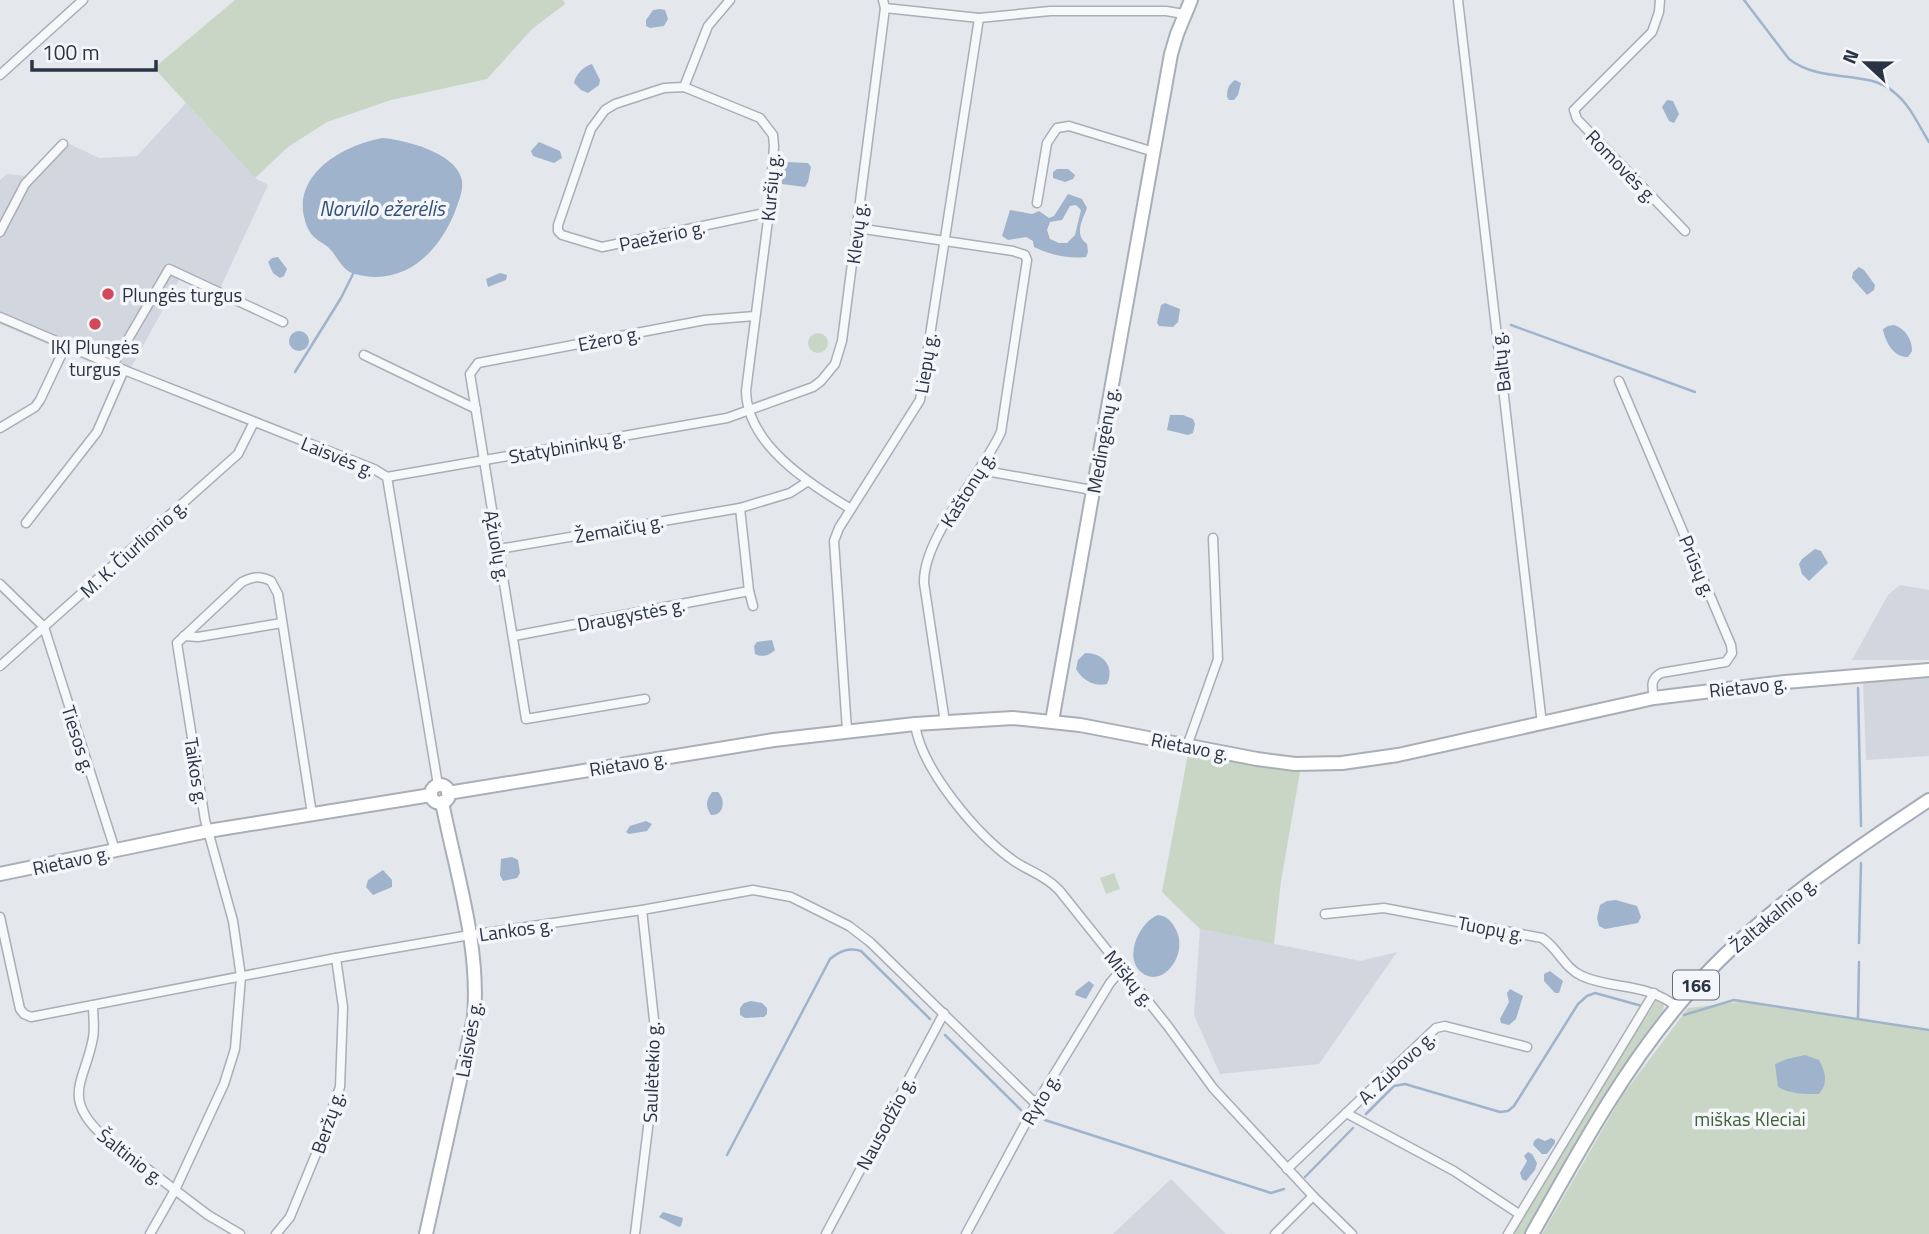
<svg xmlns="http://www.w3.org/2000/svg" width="1929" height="1234" font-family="'Titillium Web',sans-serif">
  <rect width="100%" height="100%" fill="#e4e7ec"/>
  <!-- built -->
  <g fill="#d2d6de">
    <polygon points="186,103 255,178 268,185 217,295 180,278 126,377 0,324 0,180 7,174 25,176 63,141 99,158 137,156"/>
    <polygon points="1900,585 1929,590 1929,660 1852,660 1888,595"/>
    <polygon points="1929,676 1929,756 1866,760 1863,680"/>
    <polygon points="1200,929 1361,961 1397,952 1319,1064 1220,1074 1194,1015"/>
    <polygon points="1171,1179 1226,1234 1113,1234"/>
  </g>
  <!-- green -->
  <g fill="#c9d6c5">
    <polygon points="235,0 563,0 565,4 532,29 487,79 391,100 327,122 288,147 255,178 154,68"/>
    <circle cx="818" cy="343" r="10"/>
    <polygon points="1188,754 1300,772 1281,881 1274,944 1200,929 1162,892"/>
    <polygon points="1114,873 1120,889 1106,894 1100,878"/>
    <polygon points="1656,1001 1664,1004 1663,1012 1612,1083 1525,1234 1513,1234 1612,1069"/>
    <polygon points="1748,1001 1929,1031 1929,1234 1542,1234 1622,1096 1688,1008"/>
  </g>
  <!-- water -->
  <g fill="#9fb4cc" fill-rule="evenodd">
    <polygon points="660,9 665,10 668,19 664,26 650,28 646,26 646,20 653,10"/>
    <path d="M 592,64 L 600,80 L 599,85 L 588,93 L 581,90 L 574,83 C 575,75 584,66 592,64 Z"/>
    <path d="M 1235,80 L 1241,83 L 1238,95 L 1234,100 L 1229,100 L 1227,97 C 1227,89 1228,85 1235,80 Z"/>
    <polygon points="1667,100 1673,101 1679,114 1674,123 1669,121 1662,107"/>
    <path d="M 383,138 C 405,140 453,152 461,177 C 465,189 458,203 454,214 C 437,255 402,287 355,274 C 342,271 338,257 329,248 C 324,243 317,241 312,235 C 307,229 304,219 303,211 C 299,169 348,144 383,138 Z"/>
    <polygon points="539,142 560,151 562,158 554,163 533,156 531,151"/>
    <polygon points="786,162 808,163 811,167 808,182 805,187 782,184 782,173 779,170 781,165"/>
    <polygon points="1057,169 1068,169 1075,175 1073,179 1065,182 1053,178 1053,172"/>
    <path d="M 1068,194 L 1082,199 L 1087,208 C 1082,221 1074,235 1087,244 L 1088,252 L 1086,257 C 1068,259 1051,255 1034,247 L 1033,241 L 1026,237 L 1008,240 L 1002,236 L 1010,210 L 1032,214 L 1039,211 L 1049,218 L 1054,216 ZM 1076,205 L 1081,210 L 1075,235 L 1067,243 L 1059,243 L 1050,239 L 1047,230 L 1050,222 L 1062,220 L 1070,206 Z"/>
    <polygon points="278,257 287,269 284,276 280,278 273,273 268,262 272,258"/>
    <polygon points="1859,267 1864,270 1875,285 1874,290 1867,295 1852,278 1853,272"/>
    <polygon points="500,273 507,275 506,280 488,287 486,279"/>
    <polygon points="1165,303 1180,309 1178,322 1173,327 1159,326 1157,323 1161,305"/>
    <path d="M 1894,325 C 1906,329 1912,340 1912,351 L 1908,357 C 1894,358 1885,342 1883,329 L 1888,326 Z"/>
    <circle cx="299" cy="341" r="10"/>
    <polygon points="1170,415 1183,415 1193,419 1195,424 1193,433 1188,435 1167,430"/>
    <polygon points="1815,549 1821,551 1828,563 1809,581 1802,574 1799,564 1802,559"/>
    <path d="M 772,640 L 775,650 C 770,655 762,658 755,654 L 754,646 L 757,642 Z"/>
    <path d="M 1085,653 C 1103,653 1115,666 1107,684 C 1094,687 1082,680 1076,669 L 1078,660 Z"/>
    <path d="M 712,792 L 718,792 C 726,800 724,816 711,815 C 705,806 706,800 712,792 Z"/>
    <polygon points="646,821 652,824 647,831 629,834 626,832 630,826"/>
    <polygon points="512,857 518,860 520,873 517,878 503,881 500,875 501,859"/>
    <polygon points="383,870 392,880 392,887 373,895 366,887 368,880"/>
    <polygon points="1616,900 1637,906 1641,917 1638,923 1605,929 1599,926 1597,918 1600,905 1607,901"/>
    <path d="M 1158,915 C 1168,916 1173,923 1177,932 C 1188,957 1159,993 1138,969 C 1125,953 1141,921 1158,915 Z"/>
    <polygon points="1550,971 1563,981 1559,993 1555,993 1544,981 1544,974"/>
    <polygon points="1089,981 1094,985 1086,999 1075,995 1076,991"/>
    <polygon points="1510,989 1523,996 1516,1019 1509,1025 1501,1023 1500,1019 1509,1002 1507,993"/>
    <polygon points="751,1001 762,1003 767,1008 767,1014 764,1017 745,1018 740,1015 740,1008 744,1003"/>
    <path d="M 1805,1055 L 1819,1060 C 1825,1071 1829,1083 1819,1094 C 1804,1094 1790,1094 1778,1087 L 1775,1064 L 1787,1059 Z"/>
    <polygon points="1538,1138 1545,1141 1551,1138 1555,1140 1555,1143 1547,1154 1542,1154 1533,1145 1534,1141"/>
    <polygon points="1528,1152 1532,1154 1537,1163 1535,1170 1526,1181 1522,1179 1520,1173 1527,1161 1524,1156"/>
    <polygon points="663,1212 683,1218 681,1226 679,1227 659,1217"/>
  </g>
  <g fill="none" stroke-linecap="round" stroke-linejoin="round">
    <!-- stream -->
    <g stroke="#9fb4cc" stroke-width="2.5">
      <path d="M 1744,0 L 1789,59 C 1823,85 1867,68 1895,93 C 1910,105 1919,126 1929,142"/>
      <polyline points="1511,325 1695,392"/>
      <polyline points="295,372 341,298 353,274"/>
      <polyline points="1858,688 1861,826"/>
      <polyline points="1859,943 1861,863"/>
      <polyline points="1684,1015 1734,1000 1929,1030"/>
      <polyline points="1858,1018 1859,962"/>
      <polyline points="945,1035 1021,1110"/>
      <polyline points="1366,1114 1394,1086 1405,1084 1500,1112 1508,1111 1514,1106 1578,1004 1587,996 1595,993 1642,1006"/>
      <polyline points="1045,1120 1271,1193 1284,1189"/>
      <path d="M 727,1155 L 830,959 C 840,951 849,947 861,951 L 930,1019"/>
      <polyline points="1305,1177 1353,1128"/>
    </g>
    <defs>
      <g id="street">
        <polyline points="1458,0 1542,724"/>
        <polyline points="1660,0 1659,12 1652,32 1574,110 1577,119 1685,231"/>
        <polyline points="885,8 979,18 1050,11 1166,11 1184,14"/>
        <polyline points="0,75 83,0"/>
        <polyline points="684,87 708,26 730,0"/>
        <polyline points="1037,203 1047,143 1057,128 1069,126 1154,152"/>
        <path d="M 769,212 L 602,247 L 562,235 L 558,231 L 558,225 L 591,129 L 605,110 L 615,104 L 664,88 L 684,87 L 760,118 L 773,135 L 774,146 L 769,212 L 746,391 C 747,445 809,483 851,509"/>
        <path d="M 857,228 L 1013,251 L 1025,255 L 1027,260 L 1001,432 C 981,476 923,537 924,583 L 945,722"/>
        <polyline points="0,232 25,184 63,144"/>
        <polyline points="0,317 124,370 374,469 387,477 438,785"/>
        <polyline points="364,355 476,409"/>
        <polyline points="113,365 169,269 283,322"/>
        <path d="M 1619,381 L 1731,645 L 1732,653 L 1726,662 L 1661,673 C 1650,679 1652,687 1654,698"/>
        <polyline points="0,428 35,407 40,400 66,345"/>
        <polyline points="980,470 1092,490"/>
        <polyline points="387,477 727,418 813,387 821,381 835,364 842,341 885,8 883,0"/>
        <polyline points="26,523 97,432 124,370"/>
        <polyline points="499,549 740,508"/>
        <polyline points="0,584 44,627 115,850"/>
        <polyline points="753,606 749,591 740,508 790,493 807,482"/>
        <polyline points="184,636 198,637 282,623"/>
        <polyline points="514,636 749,591"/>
        <polyline points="0,666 238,454 254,422"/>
        <polyline points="645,699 526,719 470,374 478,363 705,320 755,316"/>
        <path d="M 915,724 C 921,769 977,835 1014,861 C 1029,871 1046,876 1059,890 L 1167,1025 L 1213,1088 L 1313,1196 L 1352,1234"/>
        <polyline points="847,730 834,541 839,528 920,400 979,18"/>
        <polyline points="1187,746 1218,659 1213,538"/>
        <path d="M 1325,914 L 1384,908 L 1542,938 C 1558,948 1564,968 1582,976 C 1613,990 1646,982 1677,1007"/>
        <polyline points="0,917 20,1009 24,1014 31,1017 336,958 470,935 642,910 753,890 791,897 849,926 870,942 1036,1104"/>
        <path d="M 93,1005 C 93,1016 95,1028 93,1038 C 85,1081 62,1096 100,1133 L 208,1215 L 240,1234"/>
        <polyline points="1346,1113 1454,1171 1519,1214"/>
        <polyline points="1287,1169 1436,1028 1445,1026 1527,1047"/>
        <path d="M 150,1234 L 175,1190 L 224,1084 L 235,1049 L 241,977 L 233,921 L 205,820 L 177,643 L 242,582 C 253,576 260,576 271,581 L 278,594 L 312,814"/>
        <polyline points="276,1234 290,1217 316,1154 340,1087 343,1007 336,958"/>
        <polyline points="635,1234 655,1070 655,1029 642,910"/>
        <polyline points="826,1234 944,1013"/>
        <polyline points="966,1234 1036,1104 1110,983 1122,969"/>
        <polyline points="1275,1234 1313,1196"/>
        <polyline points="1508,1234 1654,993"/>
      </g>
      <g id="secondary">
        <polyline points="1052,721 1171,54 1177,34 1191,0"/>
        <circle cx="440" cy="794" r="9"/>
        <polyline points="448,793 774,740 915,724 1013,718 1080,725 1257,759 1295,764 1342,763 1398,755 1654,698 1785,682 1929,670"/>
        <polyline points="0,874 208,831 431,795"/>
        <path d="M 426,1234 L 474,1017 C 480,945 456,873 442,802"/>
      </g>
      <path id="primary" d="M 1532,1234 C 1576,1157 1618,1078 1675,1009 C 1745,923 1837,861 1929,800"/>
    </defs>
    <!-- street casing -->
    <use href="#street" stroke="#a9aeb7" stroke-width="11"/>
    <!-- secondary casing -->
    <use href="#secondary" stroke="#a9aeb7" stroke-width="16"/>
    <!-- primary casing -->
    <use href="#primary" stroke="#a3abb8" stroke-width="16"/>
    <!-- street -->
    <use href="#street" stroke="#f7f8fa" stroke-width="8"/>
    <!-- secondary -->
    <use href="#secondary" stroke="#fff" stroke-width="12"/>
    <!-- primary -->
    <use href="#primary" stroke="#fff" stroke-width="12"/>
  </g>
  <!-- markers -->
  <g fill="#d1495b" stroke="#f4f6f9" stroke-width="2.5">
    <circle cx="108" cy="294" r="7"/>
    <circle cx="95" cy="324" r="7"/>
  </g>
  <g text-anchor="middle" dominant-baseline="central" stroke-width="7" stroke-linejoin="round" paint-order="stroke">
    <!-- shield labels -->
    <rect fill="#f4f6f9" stroke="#676e7b" stroke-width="2" x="1673" y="970.5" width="46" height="29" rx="5"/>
    <g font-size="18" font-weight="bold" fill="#2b3445">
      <text x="1696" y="985">166</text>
    </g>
    <!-- street labels -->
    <g font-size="19" fill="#2b3445" stroke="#f4f6f9">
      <text transform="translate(1622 166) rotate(46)">Romovės g.</text>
      <text transform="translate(770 187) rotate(-85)">Kuršių g.</text>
      <text transform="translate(856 233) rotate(-83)">Klevų g.</text>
      <text transform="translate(662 235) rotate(-12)">Paežerio g.</text>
      <text transform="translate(609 338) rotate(-11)">Ežero g.</text>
      <text transform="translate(1500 362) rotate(-97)">Baltų g.</text>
      <text transform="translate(925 363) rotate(-81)">Liepų g.</text>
      <text transform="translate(1102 440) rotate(-80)">Medingėnų g.</text>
      <text transform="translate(567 446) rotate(-10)">Statybininkų g.</text>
      <text transform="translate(338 456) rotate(22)">Laisvės g.</text>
      <text transform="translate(967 489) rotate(-58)">Kaštonų g.</text>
      <text transform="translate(619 528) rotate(-10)">Žemaičių g.</text>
      <text transform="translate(498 546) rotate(80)">Ąžuolų g.</text>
      <text transform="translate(133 548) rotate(-42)">M. K. Čiurlionio g.</text>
      <text transform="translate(1698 566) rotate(67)">Prūsų g.</text>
      <text transform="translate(631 614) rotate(-11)">Draugystės g.</text>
      <text transform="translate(1748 686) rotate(-6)">Rietavo g.</text>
      <text transform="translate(79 739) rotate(72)">Tiesos g.</text>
      <text transform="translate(1190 746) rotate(11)">Rietavo g.</text>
      <text transform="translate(628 763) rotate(-9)">Rietavo g.</text>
      <text transform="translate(197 771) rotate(81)">Taikos g.</text>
      <text transform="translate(71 860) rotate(-12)">Rietavo g.</text>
      <text transform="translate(1773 914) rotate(-40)">Žaltakalnio g.</text>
      <text transform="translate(1491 928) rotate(11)">Tuopų g.</text>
      <text transform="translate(516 929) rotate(-8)">Lankos g.</text>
      <text transform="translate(1130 978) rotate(51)">Miškų g.</text>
      <text transform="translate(468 1039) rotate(-80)">Laisvės g.</text>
      <text transform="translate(1396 1067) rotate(-43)">A. Zubovo g.</text>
      <text transform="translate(651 1072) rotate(-88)">Saulėtekio g.</text>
      <text transform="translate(1040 1099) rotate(-60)">Ryto g.</text>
      <text transform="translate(327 1122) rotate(-71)">Beržų g.</text>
      <text transform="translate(885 1123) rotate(-62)">Nausodžio g.</text>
      <text transform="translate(131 1156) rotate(38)">Šaltinio g.</text>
    </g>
    <!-- poi labels -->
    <g font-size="19" fill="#2b3445" stroke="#f4f6f9" text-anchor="start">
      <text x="122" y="294">Plungės turgus</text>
      <text x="95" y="346" text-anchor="middle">IKI Plungės<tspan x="95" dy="22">turgus</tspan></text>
    </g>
    <!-- park labels -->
    <g font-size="19" fill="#3f6138" stroke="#f4f6f9">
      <text x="1750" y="1118">miškas Kleciai</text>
    </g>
    <!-- water labels -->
    <g font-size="21" font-style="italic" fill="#34527a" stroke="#f4f6f9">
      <text x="382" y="208">Norvilo ežerėlis</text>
    </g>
  </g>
  <!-- north arrow -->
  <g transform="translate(1866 63) rotate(292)" stroke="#f4f6f9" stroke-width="5" paint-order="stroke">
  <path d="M0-5L12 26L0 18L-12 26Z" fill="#2b3445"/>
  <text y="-10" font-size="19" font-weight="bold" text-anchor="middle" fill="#2b3445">N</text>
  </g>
  <!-- scale -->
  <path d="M32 60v10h124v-10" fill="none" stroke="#2b3445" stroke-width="3.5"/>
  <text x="42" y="60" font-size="21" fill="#2b3445" stroke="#f4f6f9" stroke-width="5" paint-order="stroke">100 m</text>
</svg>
